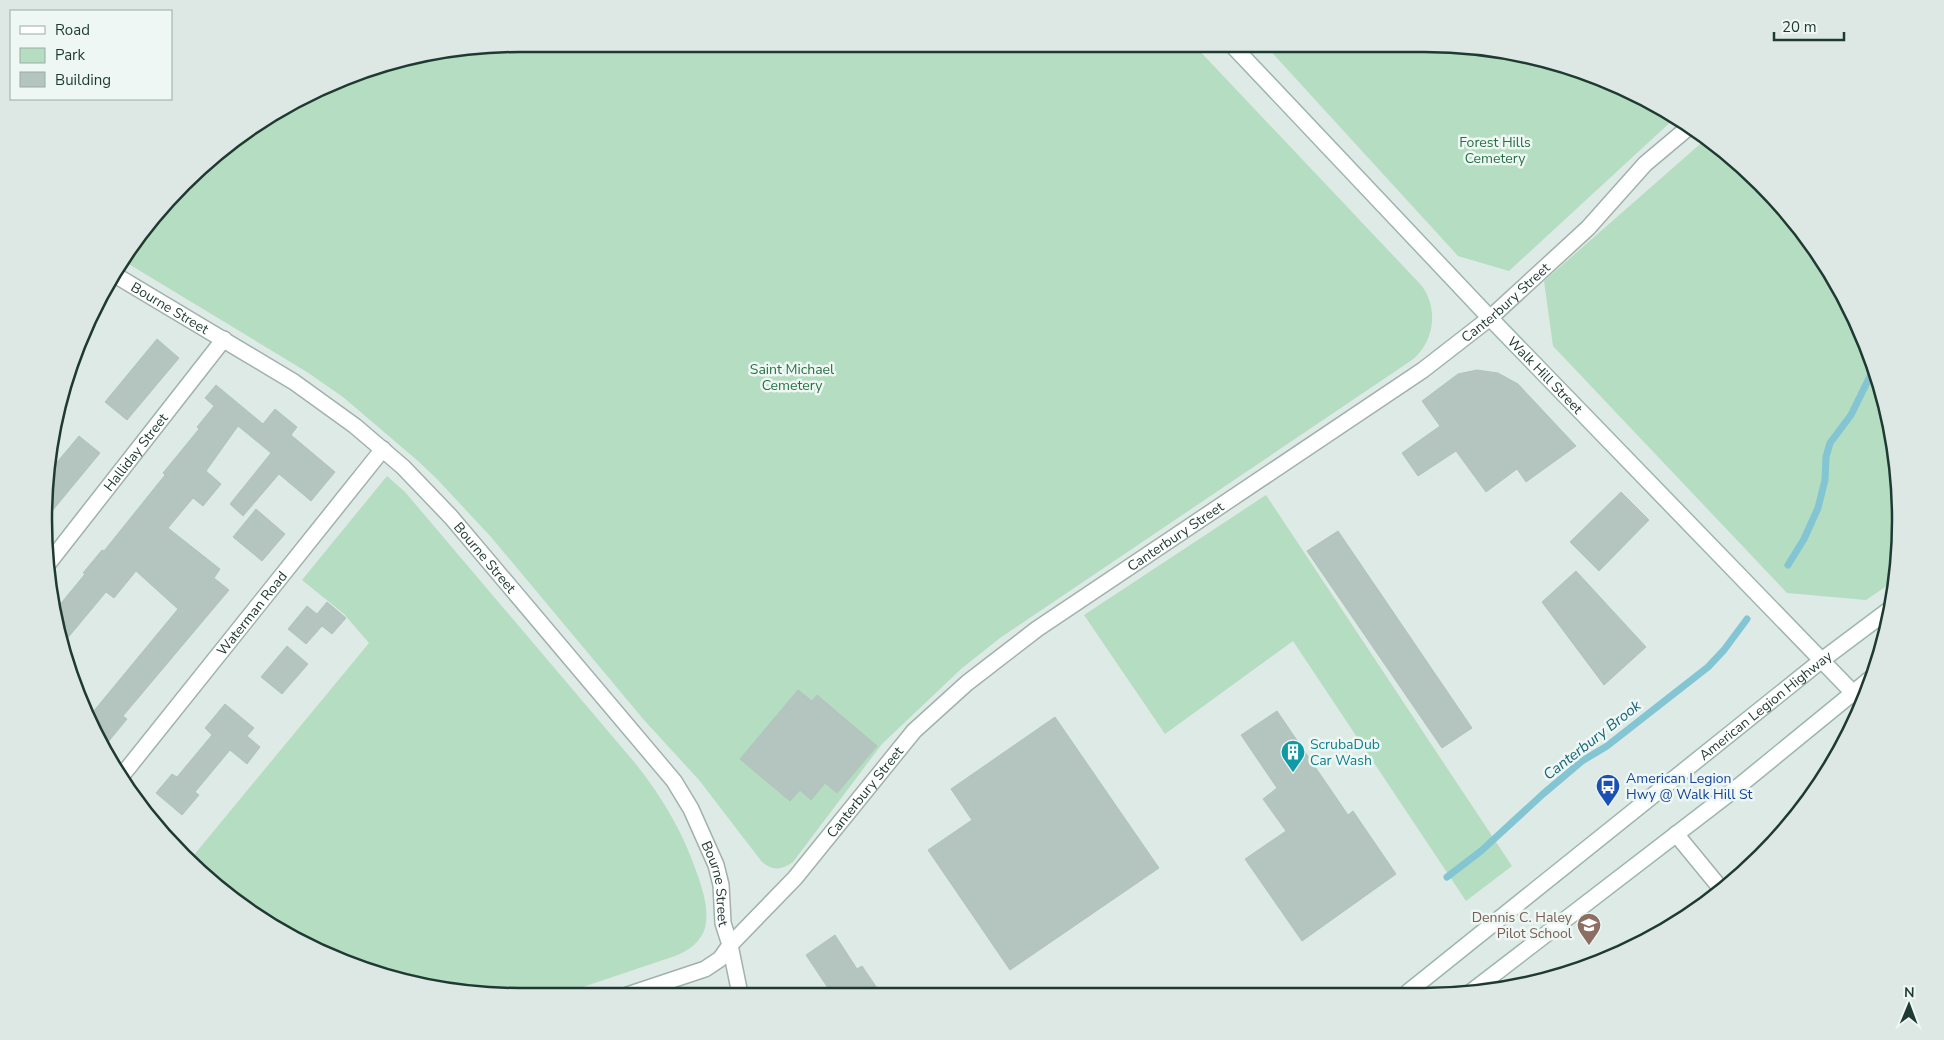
<svg xmlns="http://www.w3.org/2000/svg" width="1944" height="1040" font-family="'Nunito Sans',sans-serif">
  <rect width="100%" height="100%" fill="#deeae5"/>
  <!-- green -->
  <g fill="#b5ddc1">
    <path d="M 520,44 L 1193,44 L 1422,286 C 1439,310 1434,342 1412,360 L 1000,638 L 961,669 L 882,744 L 793,862 C 782,870 772,871 762,862 L 699,780 L 644,720 L 491,537 L 437,479 L 418,461 L 343,397 L 307,372 L 122,260 L 124,256 L 230,142 L 367,69 Z"/>
    <polygon points="1265,45 1455,45 1548,60 1635,93 1675,118 1509,271 1458,256"/>
    <polygon points="1707,138 1714,142 1782,206 1799,229 1837,282 1875,367 1896,458 1899,551 1894,581 1866,600 1787,593 1553,346 1544,281"/>
    <path d="M 387,476 L 405,492 L 635,763 C 665,801 684,834 699,879 C 704,894 709,912 705,928 C 701,942 688,951 675,956 L 559,995 L 489,995 L 397,980 L 309,947 L 189,861 L 369,643 L 344,614 L 302,580 Z"/>
    <polygon points="1266,495 1512,866 1466,901 1293,641 1165,734 1084,615"/>
  </g>
  <g fill="none" stroke-linecap="round" stroke-linejoin="round">
    <!-- stream -->
    <g stroke="#83c5d2" stroke-width="7">
      <polyline points="1788,565 1804,539 1818,508 1825,480 1826,457 1830,443 1851,415 1875,366"/>
      <polyline points="1447,877 1481,851 1543,794 1582,761 1607,746 1708,667 1724,650 1747,619"/>
    </g>
  </g>
  <!-- building -->
  <g fill="#b3c5be" stroke="#b0c4bc">
    <polygon points="157,339 179,358 127,420 105,402"/>
    <polygon points="1477,370 1498,373 1518,384 1576,446 1526,482 1517,469 1486,492 1456,451 1418,476 1402,453 1440,426 1422,401 1458,374"/>
    <polygon points="216,385 263,424 275,409 297,427 291,435 335,472 311,501 279,474 243,516 230,504 271,453 238,426 206,471 221,484 203,506 193,498 168,528 220,569 214,578 229,590 123,716 127,719 104,747 88,718 178,609 136,571 114,598 106,592 66,640 58,607 85,574 83,573 102,550 104,551 165,475 163,473 199,429 197,427 214,406 205,398"/>
    <polygon points="79,436 100,453 48,516 53,467"/>
    <polygon points="1621,492 1649,520 1599,571 1570,542"/>
    <polygon points="256,509 285,534 262,561 233,537"/>
    <polygon points="1338,531 1472,728 1442,748 1307,551"/>
    <polygon points="1576,571 1646,647 1604,685 1542,602"/>
    <polygon points="327,602 346,618 332,634 322,626 306,644 288,629 307,606 317,614"/>
    <polygon points="287,646 308,664 282,694 261,677"/>
    <polygon points="798,690 812,701 817,695 877,746 837,793 825,783 811,800 800,790 790,801 740,759"/>
    <polygon points="225,704 254,728 247,736 260,747 247,764 230,750 195,792 199,795 182,815 156,793 172,774 177,777 212,735 205,728"/>
    <polygon points="1277,711 1348,815 1353,811 1396,874 1302,941 1245,859 1286,831 1263,799 1277,788 1241,735"/>
    <polygon points="1055,717 1159,868 1010,970 928,850 972,820 951,789"/>
    <polygon points="835,935 857,969 862,966 881,994 832,994 806,955"/>
  </g>
  <g fill="none" stroke-linecap="round" stroke-linejoin="round">
    <defs>
      <g id="minor">
        <path id="s1" d="M 115,275 L 294,382 L 355,426 L 403,467 L 451,517 L 674,781 L 691,809 L 716,865 L 721,885 L 723,923 L 730,945 L 720,959 L 705,969 L 627,995"/>
        <path id="s2" d="M 48,564 L 224,339"/>
        <path id="s3" d="M 120,778 L 383,449"/>
        <polyline points="1676,834 1722,890"/>
        <path id="s4" d="M 740,994 L 730,945 L 795,878 L 914,731 L 967,683 L 1037,629 L 1423,370 L 1490,318 L 1588,228 L 1645,164 L 1689,127"/>
      </g>
      <g id="secondary">
        <path id="s5" d="M 1232,45 L 1490,318 L 1862,702"/>
        <path id="s6" d="M 1408,992 L 1822,660 L 1890,609"/>
        <polyline points="1471,992 1739,786 1870,679"/>
      </g>
    </defs>
    <!-- minor casing -->
    <use href="#minor" stroke="#a1b2ac" stroke-width="18"/>
    <!-- secondary casing -->
    <use href="#secondary" stroke="#9db6ad" stroke-width="18"/>
    <!-- minor -->
    <use href="#minor" stroke="#fff" stroke-width="15"/>
    <!-- secondary -->
    <use href="#secondary" stroke="#fff" stroke-width="15"/>
  </g>
  <!-- icons -->
  <defs>
    <symbol id="building-pin" viewBox="-11 -11 22 30"><path d="M0 17L-7.5 6A9.5 9.5 0 1 1 7.5 6Z" fill="#0f9aa8" stroke="#eef7f3"/><path d="M-4-6H4V6H1V3H-1V6H-4ZM-2.5-4.3h1.7v1.8h-1.7ZM.8-4.3h1.7v1.8H.8ZM-2.5-1h1.7V.8h-1.7ZM.8-1h1.7V.8H.8Z" fill="#fff"/></symbol>
    <symbol id="bus-pin" viewBox="-11 -11 22 30"><path d="M0 17L-7.5 6A9.5 9.5 0 1 1 7.5 6Z" fill="#1a4fb4" stroke="#eef7f3"/><path d="M-5-6H5V4H4V6H2V4H-2V6H-4V4H-5ZM-3.5-4V0h7V-4ZM-3.5 1.2v1.5H-2V1.2ZM2 1.2v1.5H3.5V1.2Z" fill="#fff"/></symbol>
    <symbol id="school-pin" viewBox="-11 -11 22 30"><path d="M0 17L-7.5 6A9.5 9.5 0 1 1 7.5 6Z" fill="#8d6e63" stroke="#eef7f3"/><path d="M0-5L7-2L0 1L-7-2ZM-4 1L0 2.5L4 1V4Q0 6-4 4Z" fill="#fff"/></symbol>
  </defs>
  <g fill-rule="evenodd">
    <use href="#building-pin" x="1279" y="738" width="28" height="38"/>
    <use href="#bus-pin" x="1594" y="772" width="28" height="38"/>
    <use href="#school-pin" x="1575" y="911" width="28" height="38"/>
  </g>
  <g text-anchor="middle" dominant-baseline="central" stroke-width="5" stroke-linejoin="round" paint-order="stroke">
    <!-- park labels -->
    <g font-size="14" fill="#287246" stroke="#eef7f3">
      <text x="1495" y="142">Forest Hills<tspan x="1495" dy="16">Cemetery</tspan></text>
      <text x="792" y="369">Saint Michael<tspan x="792" dy="16">Cemetery</tspan></text>
    </g>
    <!-- street labels -->
    <g font-size="14" fill="#1f3a33" stroke="#eef7f3">
      <text stroke="none"><textPath href="#s4" startOffset="1064">Canterbury Street</textPath></text>
      <text stroke="none"><textPath href="#s1" startOffset="64">Bourne Street</textPath></text>
      <text stroke="none"><textPath href="#s5" startOffset="455">Walk Hill Street</textPath></text>
      <text stroke="none"><textPath href="#s2" startOffset="142">Halliday Street</textPath></text>
      <text stroke="none"><textPath href="#s4" startOffset="659">Canterbury Street</textPath></text>
      <text stroke="none"><textPath href="#s1" startOffset="469">Bourne Street</textPath></text>
      <text stroke="none"><textPath href="#s3" startOffset="211">Waterman Road</textPath></text>
      <text stroke="none"><textPath href="#s6" startOffset="458">American Legion Highway</textPath></text>
      <text stroke="none"><textPath href="#s4" startOffset="254">Canterbury Street</textPath></text>
      <text stroke="none"><textPath href="#s1" startOffset="874">Bourne Street</textPath></text>
    </g>
    <!-- culture labels -->
    <g font-size="14" fill="#0d838f" stroke="#eef7f3" text-anchor="start">
      <text x="1310" y="744">ScrubaDub<tspan x="1310" dy="16">Car Wash</tspan></text>
    </g>
    <!-- transit labels -->
    <g font-size="14" fill="#164399" stroke="#eef7f3" text-anchor="start">
      <text x="1626" y="778">American Legion<tspan x="1626" dy="16">Hwy @ Walk Hill St</tspan></text>
    </g>
    <!-- education labels -->
    <g font-size="14" fill="#785e54" stroke="#eef7f3" text-anchor="end">
      <text x="1572" y="917">Dennis C. Haley<tspan x="1572" dy="16">Pilot School</tspan></text>
    </g>
    <!-- water labels -->
    <g font-size="15" font-style="italic" fill="#176678" stroke="#eef7f3">
      <text transform="translate(1592 740) rotate(-38)">Canterbury Brook</text>
    </g>
  </g>
  <!-- crop -->
  <path d="M0 0H1944V1040H0ZM520 52H1424A468 468 0 0 1 1892 520V520A468 468 0 0 1 1424 988H520A468 468 0 0 1 52 520V520A468 468 0 0 1 520 52Z" fill="#dde8e4" fill-rule="evenodd"/>
  <path fill="none" stroke="#1f3a33" stroke-width="2.5" d="M520 52H1424A468 468 0 0 1 1892 520V520A468 468 0 0 1 1424 988H520A468 468 0 0 1 52 520V520A468 468 0 0 1 520 52Z"/>
  <!-- legend -->
  <rect x="10" y="10" width="162" height="90" fill="#eef7f3" stroke="#9baba6"/>
  <rect x="20" y="26" width="25" height="8" fill="#ffffff" stroke="#9baba6"/>
  <text x="55" y="35" font-size="15" fill="#1f3a33">Road</text>
  <rect x="20" y="48" width="25" height="15" fill="#b5ddc1" stroke="#9baba6"/>
  <text x="55" y="60" font-size="15" fill="#1f3a33">Park</text>
  <rect x="20" y="72" width="25" height="15" fill="#b3c5be" stroke="#9baba6"/>
  <text x="55" y="85" font-size="15" fill="#1f3a33">Building</text>
  <!-- north arrow -->
  <g transform="translate(1909 1005) rotate(1)" stroke="#eef7f3" stroke-width="4" paint-order="stroke">
  <path d="M0-4L9 19L0 12L-9 19Z" fill="#1f3a33"/>
  <text y="-8" font-size="14" font-weight="bold" text-anchor="middle" fill="#1f3a33">N</text>
  </g>
  <!-- scale -->
  <path d="M1774 32v8h70v-8" fill="none" stroke="#1f3a33" stroke-width="2.5"/>
  <text x="1782" y="32" font-size="15" fill="#1f3a33" stroke="#eef7f3" stroke-width="4" paint-order="stroke">20 m</text>
</svg>
